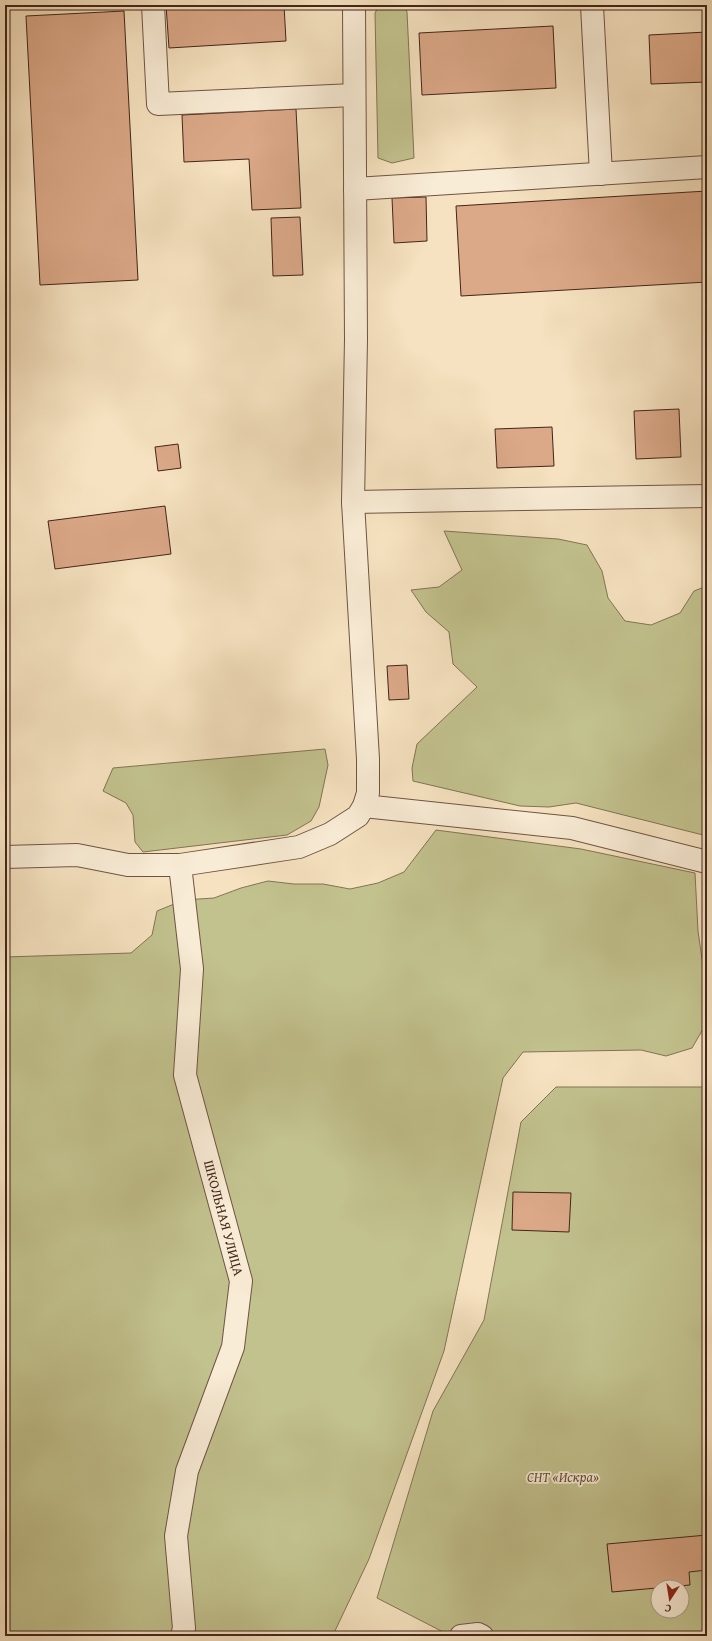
<svg xmlns="http://www.w3.org/2000/svg" width="712" height="1641" font-family="'Gentium Book Plus',serif">
  <rect width="100%" height="100%" fill="#f6e2c0"/>
  <filter id="stains"><feTurbulence type="fractalNoise" baseFrequency=".005" numOctaves="4"/><feColorMatrix values="0 0 0 0 .2 0 0 0 0 .09 0 0 0 0 .02 0 0 0 .5 -.17"/></filter>
  <radialGradient id="worn" r=".72"><stop offset=".6" stop-color="#630" stop-opacity="0"/><stop offset="1" stop-color="#630" stop-opacity=".3"/></radialGradient>
  <!-- green -->
  <g fill="#c2c28e" stroke="#827454" fill-rule="evenodd">
    <polygon points="379,5 404,5 407,12 414,158 392,163 378,158 375,13"/>
    <polygon points="444,531 558,539 587,545 602,571 608,598 625,621 651,625 680,613 694,591 707,586 707,836 576,803 549,807 520,806 413,781 412,768 417,744 477,687 453,664 449,632 426,612 411,590 439,587 462,570"/>
    <polygon points="325,749 328,765 319,807 311,821 287,835 143,852 135,842 133,815 126,803 103,791 113,768"/>
    <polygon points="436,830 581,849 695,873 698,931 706,987 707,1022 692,1048 666,1056 641,1050 523,1052 503,1078 444,1351 369,1559 334,1633 278,1636 5,1636 5,957 131,953 152,935 157,911 184,900 214,898 241,888 268,881 294,884 323,884 350,889 378,883 404,872"/>
    <path d="M 556,1087 L 707,1087 L 707,1636 L 451,1636 L 377,1598 L 433,1411 L 484,1320 L 521,1122 ZM 658,1587 L 682,1587 L 682,1611 L 658,1611 Z"/>
  </g>
  <!-- building -->
  <g fill="#dba888" stroke="#42251a">
    <polygon points="166,5 284,5 286,41 169,48"/>
    <polygon points="124,11 138,280 40,285 26,16"/>
    <polygon points="553,26 556,88 422,95 419,33"/>
    <polygon points="707,32 707,82 651,84 649,35"/>
    <polygon points="296,109 301,208 252,210 249,159 184,162 182,115"/>
    <polygon points="707,191 707,282 461,296 456,206"/>
    <polygon points="426,197 427,241 394,243 392,198"/>
    <polygon points="300,217 303,275 273,276 271,218"/>
    <polygon points="679,409 681,457 636,459 634,411"/>
    <polygon points="552,427 554,466 497,468 495,429"/>
    <polygon points="178,444 181,468 158,471 155,447"/>
    <polygon points="165,506 171,554 55,569 48,521"/>
    <polygon points="407,665 409,699 389,700 387,666"/>
    <polygon points="513,1192 571,1193 569,1232 512,1230"/>
    <polygon points="707,1535 707,1570 689,1572 690,1585 612,1592 607,1544"/>
  </g>
  <g fill="none" stroke-linecap="round" stroke-linejoin="round">
    <defs>
      <g id="minor">
        <polyline points="153,5 158,104 354,95"/>
        <polyline points="592,6 601,174"/>
        <polyline points="355,189 707,167"/>
        <polyline points="353,502 707,496"/>
        <polyline points="364,806 572,828 707,862"/>
        <polyline points="5,857 77,855 128,865 180,865 299,847 330,834 358,816 364,806 368,793 368,759 353,502 356,339 354,5"/>
        <polyline points="180,865 192,969 185,1075 241,1281 233,1347 187,1471 176,1536 184,1628 182,1636"/>
        <polyline points="461,1636 478,1634 482,1636"/>
      </g>
    </defs>
    <!-- minor casing -->
    <use href="#minor" stroke="#6f5444" stroke-width="24"/>
    <!-- minor -->
    <use href="#minor" stroke="#f9ecd6" stroke-width="22"/>
  </g>
  <g text-anchor="middle" dominant-baseline="central" stroke-width="3.5" stroke-linejoin="round" paint-order="stroke">
    <!-- street labels -->
    <g font-size="14" fill="#42251a" stroke="#f9ecd6">
      <text transform="translate(224 1218) rotate(75)">ШКОЛЬНАЯ УЛИЦА</text>
    </g>
    <!-- park labels -->
    <g font-size="14" font-style="italic" fill="#624c37" stroke="#f9ecd6">
      <text x="563" y="1477">СНТ «Искра»</text>
    </g>
  </g>
  <!-- margin -->
  <rect width="712" height="1641" fill="none" stroke="#f6e2c0" stroke-width="20"/>
  <rect x="6" y="6" width="700" height="1629" fill="none" stroke="#42251a" stroke-width="2"/>
  <rect x="10" y="10" width="692" height="1621" fill="none" stroke="#42251a"/>
  <!-- north arrow -->
  <g transform="translate(670 1599) rotate(192)"><circle r="19" fill="#f9ecd6" stroke="#b09c8b"/>
  <path d="M0-3L7 15L0 10L-7 15Z" fill="#8f2418"/>
  <text y="-6" font-size="11" font-weight="bold" text-anchor="middle" fill="#42251a">С</text>
  </g>
  <rect width="100%" height="100%" filter="url(#stains)"/>
  <rect width="100%" height="100%" fill="url(#worn)"/>
</svg>
